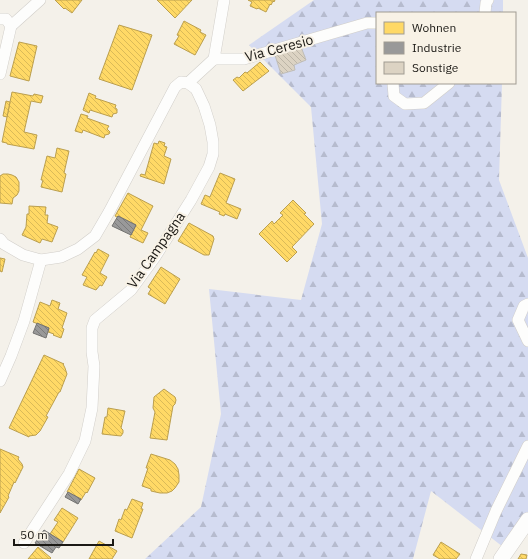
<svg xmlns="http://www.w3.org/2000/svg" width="528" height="559" font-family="'IBM Plex Sans',sans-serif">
  <defs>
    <pattern id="forest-firs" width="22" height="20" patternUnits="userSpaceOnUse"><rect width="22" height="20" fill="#d5dbf1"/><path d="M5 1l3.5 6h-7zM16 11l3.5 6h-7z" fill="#b6bbce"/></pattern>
    <pattern id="homes-back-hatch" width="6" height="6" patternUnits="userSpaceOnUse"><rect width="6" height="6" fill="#ffd966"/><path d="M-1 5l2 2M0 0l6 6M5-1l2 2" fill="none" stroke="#daba58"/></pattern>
    <pattern id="industry-back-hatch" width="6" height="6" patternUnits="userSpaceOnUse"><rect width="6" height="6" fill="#999"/><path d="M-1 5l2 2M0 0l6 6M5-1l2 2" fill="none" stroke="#7c7c7c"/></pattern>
    <pattern id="building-back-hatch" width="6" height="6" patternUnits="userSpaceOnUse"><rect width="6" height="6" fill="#dcd3c3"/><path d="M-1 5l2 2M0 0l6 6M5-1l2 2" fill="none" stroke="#bcb5a7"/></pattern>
  </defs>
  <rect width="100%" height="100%" fill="#f4f1ea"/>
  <!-- forest -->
  <polygon fill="url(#forest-firs)" points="314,0 503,0 503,13 377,13 377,83 502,83 499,180 528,258 528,520 507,550 431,491 413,559 145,559 201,507 221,414 209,289 301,300 322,224 311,107 249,45"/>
  <!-- homes -->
  <g fill="url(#homes-back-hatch)" stroke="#bb9f4e">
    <polygon points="55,0 82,0 72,13 65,8 64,9"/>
    <polygon points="157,0 192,0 175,18"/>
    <polygon points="248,0 275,0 274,2 273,1 271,5 270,4 266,12 258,8 257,9 250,6 252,2"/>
    <polygon points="184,21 201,30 200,32 206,35 195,55 174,44 179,36 177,35"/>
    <polygon points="119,25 152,35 132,90 99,79"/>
    <polygon points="19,42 37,46 29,81 10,76"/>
    <polygon points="260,62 269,71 243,91 233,80 237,77 239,78 245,72 247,73"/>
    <polygon points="12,92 33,96 34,94 43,96 41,103 31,101 24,132 37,135 34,149 7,144 7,143 2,142"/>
    <polygon points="89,93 96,96 95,98 116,105 115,108 117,109 117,113 113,114 112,117 90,110 89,113 83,110"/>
    <polygon points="6,101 10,102 7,117 3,116"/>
    <polygon points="81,114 88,116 87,118 109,126 107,129 110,132 109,134 105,135 104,138 83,130 82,133 75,131"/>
    <polygon points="159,141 165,143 164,146 167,147 164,156 171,159 164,184 140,176 141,174 145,175 154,143 158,144"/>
    <polygon points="57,148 69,151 64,173 66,174 62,192 41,187 43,180 41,180 47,156 55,158"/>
    <polygon points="220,173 235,179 226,203 241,209 237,219 225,214 224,216 219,214 220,212 201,204 205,195 210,197"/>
    <polygon points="3,174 8,174 12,175 16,177 19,182 19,191 17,195 13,198 12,204 0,203 0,176"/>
    <polygon points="128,193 153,206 141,230 148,233 143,243 130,237 136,225 118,216 117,217 115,216"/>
    <polygon points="293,200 306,213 304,214 314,224 292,247 297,252 287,262 259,234 272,221 274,224 283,215 280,213"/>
    <polygon points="29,206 46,207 45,215 48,215 47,223 58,227 52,242 42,239 40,243 22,235 26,227 27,214 29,214"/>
    <polygon points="189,223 213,236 214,239 209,255 204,255 178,241"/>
    <polygon points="98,249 109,255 100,273 107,277 102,286 100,285 96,290 83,285 87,277 82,275 95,252 96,253"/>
    <polygon points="0,258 5,259 2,272 0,271"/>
    <polygon points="161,267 180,279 165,304 148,294 151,289 148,287"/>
    <polygon points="52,300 60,303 58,309 67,313 62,328 64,329 61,338 53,335 54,334 48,332 49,328 33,322 40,302 50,306"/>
    <polygon points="44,355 64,364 63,364 65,368 67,374 60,392 59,392 46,416 48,417 40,431 36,435 29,436 29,437 9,428"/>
    <polygon points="164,389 175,397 176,400 175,404 173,406 167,440 150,438 155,412 153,408 154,397"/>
    <polygon points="108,408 125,411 121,428 123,430 123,433 121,436 102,434 105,417 107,417"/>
    <polygon points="0,449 19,457 18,459 22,464 23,467 15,483 14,482 8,496 9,497 0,513"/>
    <polygon points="151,454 170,460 175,464 178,469 179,475 179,482 175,488 172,491 167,493 160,493 151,491 151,489 142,486 148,468 146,468"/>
    <polygon points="79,469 95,478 87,493 86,492 81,500 67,492"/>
    <polygon points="132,499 143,503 141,509 143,509 132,538 115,531 119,519 121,520 125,509 127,510"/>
    <polygon points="62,508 78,518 63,542 50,534 58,522 54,520"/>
    <polygon points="99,541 117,551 112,559 89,559"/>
    <polygon points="441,542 460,554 456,559 440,559 433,555"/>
    <polygon points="38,547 51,558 50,559 28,559"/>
    <polygon points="521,554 527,555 526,559 518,559"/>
  </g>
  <!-- industry -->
  <g fill="url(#industry-back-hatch)" stroke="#737371">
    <polygon points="118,216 136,225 131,235 112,226"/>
    <polygon points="37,323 49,328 46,338 33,333"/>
    <polygon points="68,492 81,499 78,504 65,497"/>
    <polygon points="44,530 63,542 59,548 56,547 52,553 35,543"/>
  </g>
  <!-- building -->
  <polygon fill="url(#building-back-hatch)" stroke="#c0beb9" points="300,44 306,60 294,65 295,70 281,74 274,52"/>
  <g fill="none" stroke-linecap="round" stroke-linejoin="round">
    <defs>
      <g id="street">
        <polyline points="224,0 214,59 244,59 367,23 377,23"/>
        <polyline points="485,13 486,3 488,0"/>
        <polyline points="0,19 6,19 11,26 0,74"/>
        <polyline points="11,26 40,0"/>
        <polyline points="393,83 394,96 405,104 424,103 449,83"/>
        <polyline points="0,239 4,244 23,255 41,260 61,257 78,249 95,236 109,212 175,87 181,82 188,83 214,59"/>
        <polyline points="528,304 524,306 518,320 528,341"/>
        <polyline points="0,381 11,356 24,321 41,260"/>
        <polyline points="24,543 69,474 85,441 92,408 94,366 92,352 92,328 95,320 131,290 155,257 191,200 209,167 213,154 213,142 210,125 204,106 196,89 188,83"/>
        <polyline points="476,559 496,511 528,446"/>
      </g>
      <polyline id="secondary" points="501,559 528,520"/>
    </defs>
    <!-- street casing -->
    <use href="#street" stroke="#d1cec9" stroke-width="12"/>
    <!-- secondary casing -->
    <use href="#secondary" stroke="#d1cec9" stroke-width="16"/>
    <!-- street -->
    <use href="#street" stroke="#fdfdfc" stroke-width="11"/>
    <!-- secondary -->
    <use href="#secondary" stroke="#fdfdfc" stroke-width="15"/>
  </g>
  <g text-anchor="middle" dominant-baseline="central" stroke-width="4" stroke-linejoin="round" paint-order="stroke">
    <!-- street labels -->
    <g font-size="14" fill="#1b1915" stroke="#f8f2e6">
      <text transform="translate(279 48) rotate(-15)">Via Ceresio</text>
      <text transform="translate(156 250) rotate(-55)">Via Campagna</text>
    </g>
  </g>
  <!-- legend -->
  <rect x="376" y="12" width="140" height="72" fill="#f8f2e6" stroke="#a09b92"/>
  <rect x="384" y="22" width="20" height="12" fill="#ffd966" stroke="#a09b92"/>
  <text x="412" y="32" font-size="12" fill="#1b1915">Wohnen</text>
  <rect x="384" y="42" width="20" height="12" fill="#999999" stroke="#a09b92"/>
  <text x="412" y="52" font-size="12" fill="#1b1915">Industrie</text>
  <rect x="384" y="62" width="20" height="12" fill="#dcd3c3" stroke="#a09b92"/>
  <text x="412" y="72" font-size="12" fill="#1b1915">Sonstige</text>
  <!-- scale -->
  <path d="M14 539v6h99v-6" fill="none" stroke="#1b1915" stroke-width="2"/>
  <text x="20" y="539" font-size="12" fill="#1b1915" stroke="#f8f2e6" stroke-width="3" paint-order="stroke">50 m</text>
</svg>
